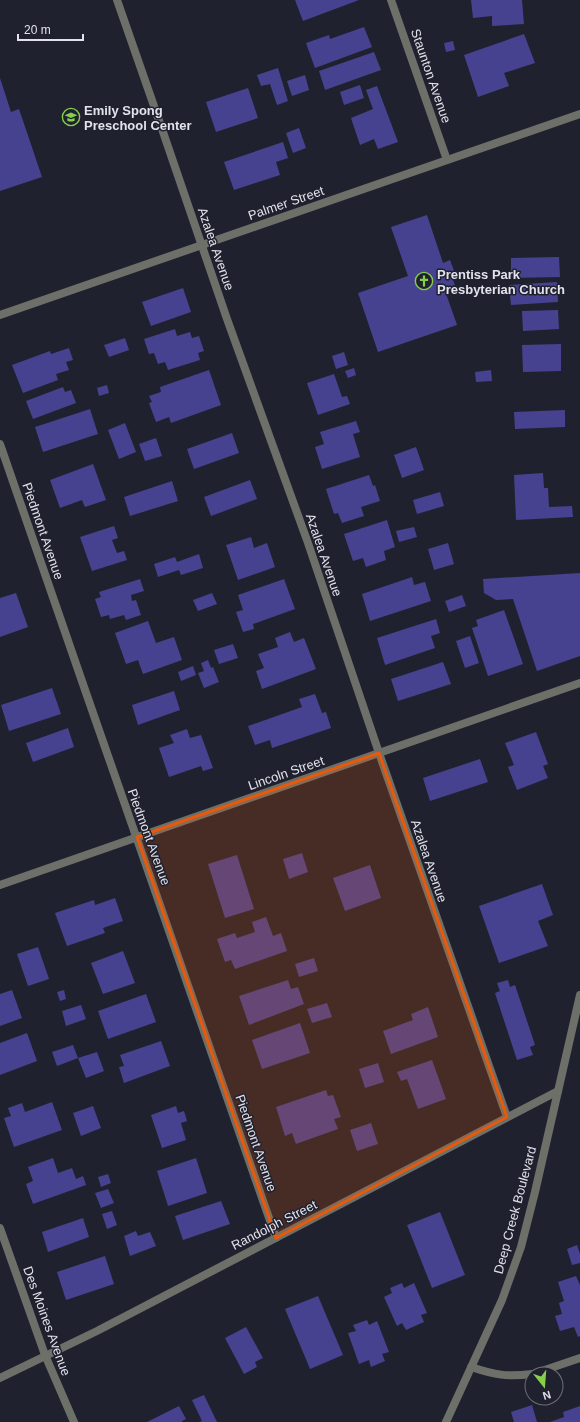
<svg xmlns="http://www.w3.org/2000/svg" width="580" height="1422" font-family="Arial,sans-serif">
  <rect width="100%" height="100%" fill="#20212e"/>
  <!-- building -->
  <g fill="#46428f">
    <polygon points="295,0 359,0 303,21"/>
    <polygon points="471,0 522,0 524,24 492,26 492,16 473,18"/>
    <polygon points="364,27 372,47 315,68 306,43 329,35 330,39"/>
    <polygon points="524,34 535,63 504,73 509,86 478,97 464,55"/>
    <polygon points="453,41 455,50 446,52 444,43"/>
    <polygon points="374,52 381,70 325,90 319,71"/>
    <polygon points="278,68 288,101 277,105 270,84 261,86 257,75"/>
    <polygon points="305,75 309,90 292,96 287,81"/>
    <polygon points="0,78 11,112 19,109 42,177 0,191"/>
    <polygon points="360,85 364,98 344,105 340,92"/>
    <polygon points="377,86 398,142 378,149 374,139 360,145 351,118 373,109 366,90"/>
    <polygon points="248,88 258,118 216,132 206,102"/>
    <polygon points="299,128 306,148 293,153 286,133"/>
    <polygon points="283,142 288,158 276,162 280,175 234,190 224,162"/>
    <polygon points="427,215 443,263 450,260 456,276 452,278 455,285 444,288 457,325 378,352 358,293 408,276 391,227"/>
    <polygon points="559,257 560,277 511,278 511,258"/>
    <polygon points="557,282 558,302 511,305 509,285"/>
    <polygon points="183,288 191,312 151,326 142,302"/>
    <polygon points="558,310 559,329 523,331 522,311"/>
    <polygon points="175,329 177,336 190,332 192,338 199,336 204,351 198,353 200,360 168,370 165,362 158,364 154,353 149,354 144,339"/>
    <polygon points="125,338 129,350 109,357 104,345"/>
    <polygon points="561,344 561,371 523,372 522,345"/>
    <polygon points="69,348 73,360 66,362 69,370 56,374 58,380 23,393 12,365 50,351 51,354"/>
    <polygon points="344,352 348,365 336,369 332,356"/>
    <polygon points="354,368 356,375 348,378 345,371"/>
    <polygon points="209,370 221,405 171,423 169,417 156,422 149,403 152,402 149,396 161,392 160,387"/>
    <polygon points="491,370 492,381 476,382 475,372"/>
    <polygon points="334,374 342,397 347,396 350,404 318,415 307,383"/>
    <polygon points="107,385 109,393 99,396 97,388"/>
    <polygon points="63,387 65,392 71,390 76,403 33,419 26,401"/>
    <polygon points="90,409 98,434 43,452 35,427"/>
    <polygon points="565,410 565,427 515,429 514,412"/>
    <polygon points="356,421 360,432 353,434 360,457 322,469 315,447 324,444 320,432"/>
    <polygon points="125,423 136,452 119,459 108,430"/>
    <polygon points="232,433 239,453 194,469 187,449"/>
    <polygon points="156,438 162,456 145,461 139,444"/>
    <polygon points="416,447 424,470 402,478 394,455"/>
    <polygon points="93,464 106,500 85,507 82,500 60,508 50,480"/>
    <polygon points="543,473 544,488 548,488 549,507 572,506 573,517 516,520 514,475"/>
    <polygon points="369,475 373,486 375,485 380,501 361,507 364,516 342,523 338,513 334,514 326,489"/>
    <polygon points="250,480 257,499 211,516 204,497"/>
    <polygon points="172,481 178,501 130,516 124,497"/>
    <polygon points="440,492 444,506 417,514 413,500"/>
    <polygon points="387,520 395,547 384,551 386,560 366,567 363,558 353,561 344,534"/>
    <polygon points="114,526 118,538 112,540 117,553 124,551 127,560 92,571 80,537"/>
    <polygon points="414,527 417,537 399,542 396,531"/>
    <polygon points="251,537 254,548 267,543 275,567 238,580 226,545"/>
    <polygon points="448,543 454,564 434,570 428,549"/>
    <polygon points="199,554 203,568 181,575 179,570 158,577 154,564 175,557 177,562"/>
    <polygon points="580,573 580,656 537,671 513,599 496,600 484,593 483,579"/>
    <polygon points="412,577 414,585 425,582 431,601 370,621 362,594"/>
    <polygon points="140,579 144,591 131,595 132,601 136,600 141,615 126,620 124,615 110,619 109,615 101,617 95,599 101,597 99,592"/>
    <polygon points="284,579 295,609 253,624 254,629 243,632 236,612 243,610 238,595"/>
    <polygon points="16,593 28,627 0,637 0,598"/>
    <polygon points="212,593 217,604 198,611 193,600"/>
    <polygon points="462,595 466,606 449,612 445,601"/>
    <polygon points="504,610 523,664 488,676 472,628 478,626 476,620"/>
    <polygon points="436,619 440,633 431,636 435,648 385,665 377,638"/>
    <polygon points="148,621 156,643 174,637 182,660 143,674 138,660 126,664 115,633"/>
    <polygon points="290,632 294,642 304,638 316,669 262,689 256,671 264,668 258,654 278,647 275,638"/>
    <polygon points="470,636 479,663 465,668 456,641"/>
    <polygon points="233,644 238,658 219,664 214,650"/>
    <polygon points="208,660 211,668 213,667 219,682 204,688 198,673 204,671 201,663"/>
    <polygon points="443,662 451,684 398,701 391,679"/>
    <polygon points="193,666 196,675 181,681 178,672"/>
    <polygon points="52,688 61,714 9,731 1,705"/>
    <polygon points="174,691 180,710 138,725 132,705"/>
    <polygon points="315,694 322,713 326,712 331,728 272,748 270,740 255,745 248,726 302,707 299,699"/>
    <polygon points="68,728 74,747 33,762 26,743"/>
    <polygon points="187,729 190,738 201,735 213,768 203,771 201,766 169,777 159,748 174,743 170,735"/>
    <polygon points="536,732 548,764 543,766 548,778 517,790 508,767 514,765 505,743"/>
    <polygon points="480,759 488,782 430,801 423,778"/>
    <polygon points="302,853 308,872 289,879 283,859"/>
    <polygon points="237,855 254,909 225,918 208,864"/>
    <polygon points="370,865 381,898 345,911 333,878"/>
    <polygon points="542,884 553,915 538,921 548,946 499,963 479,906"/>
    <polygon points="115,898 123,921 103,928 105,933 67,946 55,913 94,900 95,905"/>
    <polygon points="266,917 273,936 281,933 287,951 235,969 231,960 225,962 217,939 235,933 237,938 255,932 252,922"/>
    <polygon points="38,947 49,979 28,986 17,954"/>
    <polygon points="123,951 135,983 103,994 91,963"/>
    <polygon points="314,958 318,971 299,977 295,964"/>
    <polygon points="288,980 291,989 298,987 304,1004 249,1025 239,996"/>
    <polygon points="508,980 510,987 515,985 535,1045 530,1047 533,1055 517,1060 495,993 500,991 497,983"/>
    <polygon points="12,990 22,1018 0,1026 0,994"/>
    <polygon points="64,990 66,999 60,1001 57,992"/>
    <polygon points="146,994 156,1022 108,1039 98,1011"/>
    <polygon points="327,1003 332,1017 312,1023 307,1009"/>
    <polygon points="81,1005 86,1019 66,1026 62,1011"/>
    <polygon points="428,1007 438,1037 391,1054 383,1031 413,1020 411,1014"/>
    <polygon points="300,1023 310,1053 262,1069 252,1040"/>
    <polygon points="27,1033 37,1061 0,1075 0,1043"/>
    <polygon points="161,1041 170,1066 124,1083 119,1067 124,1066 120,1055"/>
    <polygon points="73,1045 78,1058 57,1066 52,1052"/>
    <polygon points="97,1052 104,1071 86,1078 78,1058"/>
    <polygon points="432,1060 446,1099 418,1109 407,1079 401,1081 397,1072"/>
    <polygon points="378,1063 384,1082 365,1088 359,1069"/>
    <polygon points="326,1090 328,1096 333,1095 341,1117 334,1119 338,1129 296,1144 292,1133 285,1136 276,1107"/>
    <polygon points="52,1102 62,1130 14,1147 4,1118 11,1116 8,1108 22,1103 25,1112"/>
    <polygon points="93,1106 101,1128 81,1136 73,1113"/>
    <polygon points="176,1106 178,1113 184,1111 187,1121 181,1123 186,1140 162,1148 151,1115"/>
    <polygon points="371,1123 378,1144 357,1151 350,1130"/>
    <polygon points="53,1158 58,1173 72,1168 76,1179 83,1176 86,1185 33,1204 26,1184 33,1181 28,1167"/>
    <polygon points="196,1158 207,1193 168,1206 157,1171"/>
    <polygon points="108,1174 111,1183 101,1187 98,1177"/>
    <polygon points="108,1189 114,1203 101,1208 95,1193"/>
    <polygon points="221,1201 230,1224 183,1240 175,1216"/>
    <polygon points="112,1211 117,1225 107,1229 102,1214"/>
    <polygon points="440,1212 465,1275 432,1288 407,1225"/>
    <polygon points="83,1218 89,1237 48,1252 42,1232"/>
    <polygon points="136,1231 138,1236 150,1232 156,1246 130,1256 124,1236"/>
    <polygon points="577,1245 580,1254 580,1263 572,1265 567,1249"/>
    <polygon points="105,1256 114,1284 66,1300 57,1272"/>
    <polygon points="576,1276 580,1285 580,1336 578,1337 574,1327 560,1331 555,1316 562,1314 559,1303 564,1301 558,1282"/>
    <polygon points="402,1283 404,1288 414,1283 427,1313 421,1315 424,1322 406,1330 402,1323 397,1326 384,1297 392,1293 390,1288"/>
    <polygon points="318,1296 343,1355 310,1369 285,1309"/>
    <polygon points="367,1320 369,1325 377,1321 389,1352 382,1354 385,1361 371,1367 369,1360 359,1364 348,1333 356,1331 353,1325"/>
    <polygon points="246,1327 263,1358 255,1362 257,1367 244,1374 225,1338"/>
    <polygon points="204,1395 217,1422 199,1422 202,1421 192,1400"/>
    <polygon points="532,1405 537,1422 514,1422 511,1412"/>
    <polygon points="179,1406 186,1419 182,1421 182,1422 147,1422"/>
    <polygon points="580,1406 580,1422 550,1422 564,1417 563,1412"/>
  </g>
  <g fill="none" stroke-linecap="round" stroke-linejoin="round">
    <!-- minor -->
    <g stroke="#6c7069" stroke-width="8">
      <polyline points="117,0 162,129 227,319 308,543 379,753 507,1117"/>
      <polyline points="391,0 447,160"/>
      <polyline points="0,315 580,114"/>
      <path d="M 0,444 C 91,709 184,973 276,1238"/>
      <path d="M 471,1367 C 495,1375 507,1377 532,1374"/>
      <polyline points="533,1374 580,1358"/>
      <polyline points="0,1378 97,1331 558,1091"/>
    </g>
    <!-- tertiary -->
    <g stroke="#6c7069" stroke-width="8">
      <polyline points="0,885 580,683"/>
      <polyline points="0,1228 45,1355 74,1422"/>
      <polyline points="446,1422 502,1300 521,1247 535,1192 580,995"/>
    </g>
  </g>
  <!-- marked area -->
  <path fill="#e8590c" fill-opacity="0.2" stroke="#e8590c" stroke-width="3" stroke-linejoin="round" d="M 379,753 L 507,1117 L 276,1238 L 137,837 Z"/>
  <!-- icons -->
  <defs>
    <symbol id="school-ring" viewBox="-11 -11 22 22"><circle r="9.5" fill="#20212e" stroke="#86cf4b" stroke-width="1.5"/><path d="M0-5L7-2L0 1L-7-2ZM-4 1L0 2.5L4 1V4Q0 6-4 4Z" fill="#86cf4b"/></symbol>
    <symbol id="church-ring" viewBox="-11 -11 22 22"><circle r="9.5" fill="#20212e" stroke="#86cf4b" stroke-width="1.5"/><path d="M-1.2-6h2.4v3.5h3.3v2.4h-3.3V6h-2.4V-.1h-3.3v-2.4h3.3Z" fill="#86cf4b"/></symbol>
  </defs>
  <g fill-rule="evenodd">
    <use href="#school-ring" x="61" y="107" width="20" height="20"/>
    <use href="#church-ring" x="414" y="271" width="20" height="20"/>
  </g>
  <g text-anchor="middle" dominant-baseline="central" stroke-width="3" stroke-linejoin="round" paint-order="stroke">
    <!-- street labels -->
    <g font-size="13" fill="#e1e2eb" stroke="#20212e">
      <text transform="translate(431 76) rotate(71)">Staunton Avenue</text>
      <text transform="translate(286 203) rotate(-19)">Palmer Street</text>
      <text transform="translate(216 249) rotate(71)">Azalea Avenue</text>
      <text transform="translate(43 531) rotate(71)">Piedmont Avenue</text>
      <text transform="translate(324 555) rotate(71)">Azalea Avenue</text>
      <text transform="translate(286 773) rotate(-19)">Lincoln Street</text>
      <text transform="translate(149 837) rotate(70)">Piedmont Avenue</text>
      <text transform="translate(429 861) rotate(71)">Azalea Avenue</text>
      <text transform="translate(256 1143) rotate(71)">Piedmont Avenue</text>
      <text transform="translate(515 1210) rotate(-75)">Deep Creek Boulevard</text>
      <text transform="translate(274 1225) rotate(-27)">Randolph Street</text>
      <text transform="translate(47 1321) rotate(70)">Des Moines Avenue</text>
    </g>
    <!-- poi labels -->
    <g font-size="13" font-weight="bold" fill="#e1e2eb" stroke="#20212e" text-anchor="start">
      <text x="84" y="110">Emily Spong<tspan x="84" dy="15">Preschool Center</tspan></text>
      <text x="437" y="274">Prentiss Park<tspan x="437" dy="15">Presbyterian Church</tspan></text>
    </g>
  </g>
  <!-- north arrow -->
  <g transform="translate(544 1386) rotate(163)"><circle r="19" fill="#20212e" stroke="#6d6e7a"/>
  <path d="M0-3L7 15L0 10L-7 15Z" fill="#86cf4b"/>
  <text y="-6" font-size="11" font-weight="bold" text-anchor="middle" fill="#e1e2eb">N</text>
  </g>
  <!-- scale -->
  <path d="M18 34v6h65v-6" fill="none" stroke="#e1e2eb" stroke-width="2"/>
  <text x="24" y="34" font-size="12" fill="#e1e2eb" stroke="#20212e" stroke-width="3" paint-order="stroke">20 m</text>
</svg>
